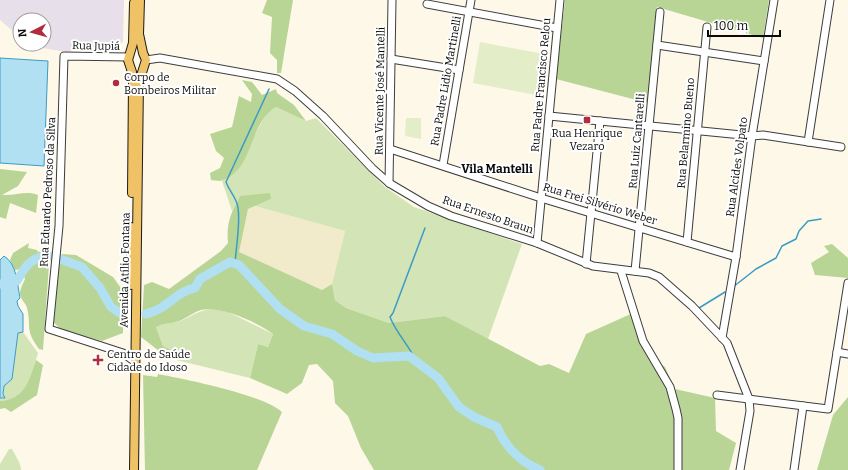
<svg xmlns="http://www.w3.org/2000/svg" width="848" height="470" font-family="Bitter,serif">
  <rect width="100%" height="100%" fill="#fef8e9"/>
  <!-- industrial -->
  <polygon fill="#e7dfe9" points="0,0 124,0 123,42 108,51 60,51 31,46 28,44 44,44 44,20 20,20 20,37 0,20"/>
  <!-- farmland -->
  <polygon fill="#f1ebcb" points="255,206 345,231 332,284 322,290 238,252 248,209"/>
  <!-- green -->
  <g fill="#d3e5b6">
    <polygon points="276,107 306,121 316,118 385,187 414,207 522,244 488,339 445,316 389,323 346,308 335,300 332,284 345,231 255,206 271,199 240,196 232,211 222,181 235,172 267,112"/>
    <path d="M 212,309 L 228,312 L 273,334 L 268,347 L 258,344 L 250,378 L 168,358 L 174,351 L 163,346 L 156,327 C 165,323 168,324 177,322 C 191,318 195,311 212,309 Z"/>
    <path d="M 23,332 L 38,353 C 31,376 28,399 0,401 L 0,398 L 3,399 L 4,386 L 12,379 L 18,333 Z"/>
    <path d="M 9,449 L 12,449 C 15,455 21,463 21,470 L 0,470 L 0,464 Z"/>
  </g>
  <!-- forest -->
  <g fill="#b8d596">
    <polygon points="267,0 293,0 281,73 277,73 277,60 270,53 272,17 262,13"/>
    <polygon points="565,0 769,0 763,38 657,7 648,103 556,79"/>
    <path d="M 242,80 L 252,82 L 262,95 L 276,89 L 277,93 L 294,105 L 306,121 L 276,107 C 249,122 254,169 223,180 C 220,182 214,180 211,180 L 210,173 L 220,168 L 224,158 L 216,151 L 210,134 L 232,127 L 239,96 L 251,102 L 252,94 Z"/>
    <path d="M 0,169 L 27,172 L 18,186 L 2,195 C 16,196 26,190 38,195 L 36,213 L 10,203 L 6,219 L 0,217 Z"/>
    <path d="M 270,193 L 271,199 L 248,209 L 239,252 L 322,290 L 332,284 L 335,300 L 346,308 L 389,323 L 445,316 L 540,366 L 549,364 L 569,373 L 586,334 L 633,313 L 655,360 L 665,367 L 675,389 L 715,398 L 716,431 L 736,443 L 729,470 L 374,470 L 361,448 L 348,416 L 335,403 L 333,381 L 317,364 L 309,365 L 302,383 L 287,394 L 250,378 L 258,344 L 268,347 L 273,334 C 256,322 222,306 201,310 C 193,312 185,320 176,322 C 168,324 165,323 156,327 L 163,346 L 174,351 L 168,358 L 141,337 L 144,285 L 152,282 L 169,289 L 221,251 L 228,243 C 226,223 231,213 240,196 Z"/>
    <path d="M 29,243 L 28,248 L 37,250 L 38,252 L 50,250 L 43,350 L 39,349 C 24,328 32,328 27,308 C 26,303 22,301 21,297 C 18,292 23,284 25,279 L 21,269 L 15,270 L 10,260 L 13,253 Z"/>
    <polygon points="832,244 848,258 848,278 815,275 811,263 829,252 824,246"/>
    <polygon points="62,254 76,255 113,277 123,291 123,333 102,341 62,330 53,322 56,281"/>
    <path d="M 36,360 L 43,365 L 37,395 L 11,412 L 5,408 L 0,409 L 0,401 C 25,399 29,381 36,360 Z"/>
    <path d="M 158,374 C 188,380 261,394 282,412 L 257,470 L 145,470 L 143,375 L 157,377 Z"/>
    <polygon points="848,397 848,470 817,470 833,415"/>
  </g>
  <!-- pitch -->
  <g fill="#e3edc7">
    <polygon points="480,42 544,54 536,95 473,83"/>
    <polygon points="406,118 421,118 421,139 405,136"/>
  </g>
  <!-- water -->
  <g fill="#b1e0f2" stroke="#3c9bc4">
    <polygon points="0,58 48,61 44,166 0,163"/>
    <path d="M 4,256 C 17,264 17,283 20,298 L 17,301 L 18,306 L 23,314 L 23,332 L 18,333 L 12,379 L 4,386 L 3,394 L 5,398 L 0,398 L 0,260 Z"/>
  </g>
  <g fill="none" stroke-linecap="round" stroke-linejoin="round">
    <!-- stream -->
    <g stroke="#3c9bc4" stroke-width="1.5">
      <path d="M 235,263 C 236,249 242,212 236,201 C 233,194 229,190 226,182 L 269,89"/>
      <polyline points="733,287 756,269 776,258 782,246 796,239 799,231 808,221 821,219"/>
      <polyline points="699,308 725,292"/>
      <path d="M 416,361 C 409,345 396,333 390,317 L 393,313 L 425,228"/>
    </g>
    <!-- river -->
    <g stroke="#b1e0f2" stroke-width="9">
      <polyline points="60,259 82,267 100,288 111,307 123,315"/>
      <path d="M 0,284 L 17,281 C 25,266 32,256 50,256"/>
      <path d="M 146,314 C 168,309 176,291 195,288 L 200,279 L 230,262 L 239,265 L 280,309 L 304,326 L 332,334 L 357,351 L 373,358 L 409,356 L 438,378 L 459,407 L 474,417 L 497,427 C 505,446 520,462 540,470"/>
    </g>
    <defs>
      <g id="minor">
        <polyline points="427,4 557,28"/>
        <polyline points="657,45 764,61"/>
        <polyline points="128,57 64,56 59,226 49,329 123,353 135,362"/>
        <polyline points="391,59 459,70"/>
        <polyline points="146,60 160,58 277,79 295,91 323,116 372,168 389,183 428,206 451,216 537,243 593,266 649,273 659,277 692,306 727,343 749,399 750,411 740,470"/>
        <polyline points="549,116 752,136 763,135 841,147"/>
        <polyline points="808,142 830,0"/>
        <polyline points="390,149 541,198 736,257"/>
        <polyline points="443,165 471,0"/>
        <polyline points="389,183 392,0"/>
        <polyline points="687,242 707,27"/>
        <polyline points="537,243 560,0"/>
        <polyline points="586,264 600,121"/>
        <polyline points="621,271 643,341 670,387 676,409 678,418 678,470"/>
        <polyline points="635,271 660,12"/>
        <polyline points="722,338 736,257 752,136 774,0"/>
        <polyline points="837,352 848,354"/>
        <polyline points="717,395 828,409 848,283"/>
        <polyline points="794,470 803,406"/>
      </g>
      <g id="major">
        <polyline points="132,193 133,82 132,72 128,60 133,43 134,3"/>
        <polyline points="131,285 131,227"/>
        <polyline points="134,470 139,82 146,60 143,53 139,34 140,0"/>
      </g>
    </defs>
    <!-- minor casing -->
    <use href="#minor" stroke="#3d3d3d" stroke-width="9"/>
    <!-- major casing -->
    <use href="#major" stroke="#1b1b1b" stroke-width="10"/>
    <!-- minor -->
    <use href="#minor" stroke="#fff" stroke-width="7"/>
    <!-- major -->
    <use href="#major" stroke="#f0c266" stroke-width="8"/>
  </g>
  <!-- markers -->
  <g fill="#b12c3e" stroke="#fff" stroke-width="1.5">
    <circle cx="116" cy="83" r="4"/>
    <rect x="583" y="116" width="8" height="8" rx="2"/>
    <path d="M96 354h4v4h4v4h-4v4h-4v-4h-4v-4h4z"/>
  </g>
  <g text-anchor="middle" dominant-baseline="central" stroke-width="4" stroke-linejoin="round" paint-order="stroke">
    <!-- street labels -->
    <g font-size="11" fill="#0a0a0a" stroke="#fff">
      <text transform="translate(96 46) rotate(1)">Rua Jupiá</text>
      <text transform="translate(446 81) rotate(-80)">Rua Padre Lidio Martinelli</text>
      <text transform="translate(541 85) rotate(-85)">Rua Padre Francisco Relou</text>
      <text transform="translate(380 91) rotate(-89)">Rua Vicente José Mantelli</text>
      <text transform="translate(686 133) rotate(-85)">Rua Belarmino Bueno</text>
      <text transform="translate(637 141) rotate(-85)">Rua Luiz Cantarelli</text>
      <text transform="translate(737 167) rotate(-82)">Rua Alcides Volpato</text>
      <text transform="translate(48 192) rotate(-87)">Rua Eduardo Pedroso da Silva</text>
      <text transform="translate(600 204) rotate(17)">Rua Frei Silvério Weber</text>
      <text transform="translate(488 215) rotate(19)">Rua Ernesto Braun</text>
      <text transform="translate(125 270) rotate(-89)">Avenida Atílio Fontana</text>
    </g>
    <!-- poi labels -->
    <g font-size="11" fill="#0a0a0a" stroke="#fff" text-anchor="start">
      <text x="124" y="77">Corpo de<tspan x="124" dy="13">Bombeiros Militar</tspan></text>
      <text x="587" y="133" text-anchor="middle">Rua Henrique<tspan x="587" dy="13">Vezaro</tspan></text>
      <text x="107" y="354">Centro de Saúde<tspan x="107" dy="13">Cidade do Idoso</tspan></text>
    </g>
    <!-- neighbourhood labels -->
    <g font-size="12" font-weight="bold" fill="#0a0a0a" stroke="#fff">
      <text x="497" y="169">Vila Mantelli</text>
    </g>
  </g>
  <!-- north arrow -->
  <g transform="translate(32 32) rotate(264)"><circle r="19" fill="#ffffff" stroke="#9d9d9d"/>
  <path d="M0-3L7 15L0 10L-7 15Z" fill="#b12c3e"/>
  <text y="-6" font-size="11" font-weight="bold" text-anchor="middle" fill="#0a0a0a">N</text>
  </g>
  <!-- scale -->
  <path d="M708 30v6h72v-6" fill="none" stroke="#0a0a0a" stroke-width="2"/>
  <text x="714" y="30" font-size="12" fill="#0a0a0a" stroke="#ffffff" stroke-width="3" paint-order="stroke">100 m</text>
</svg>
